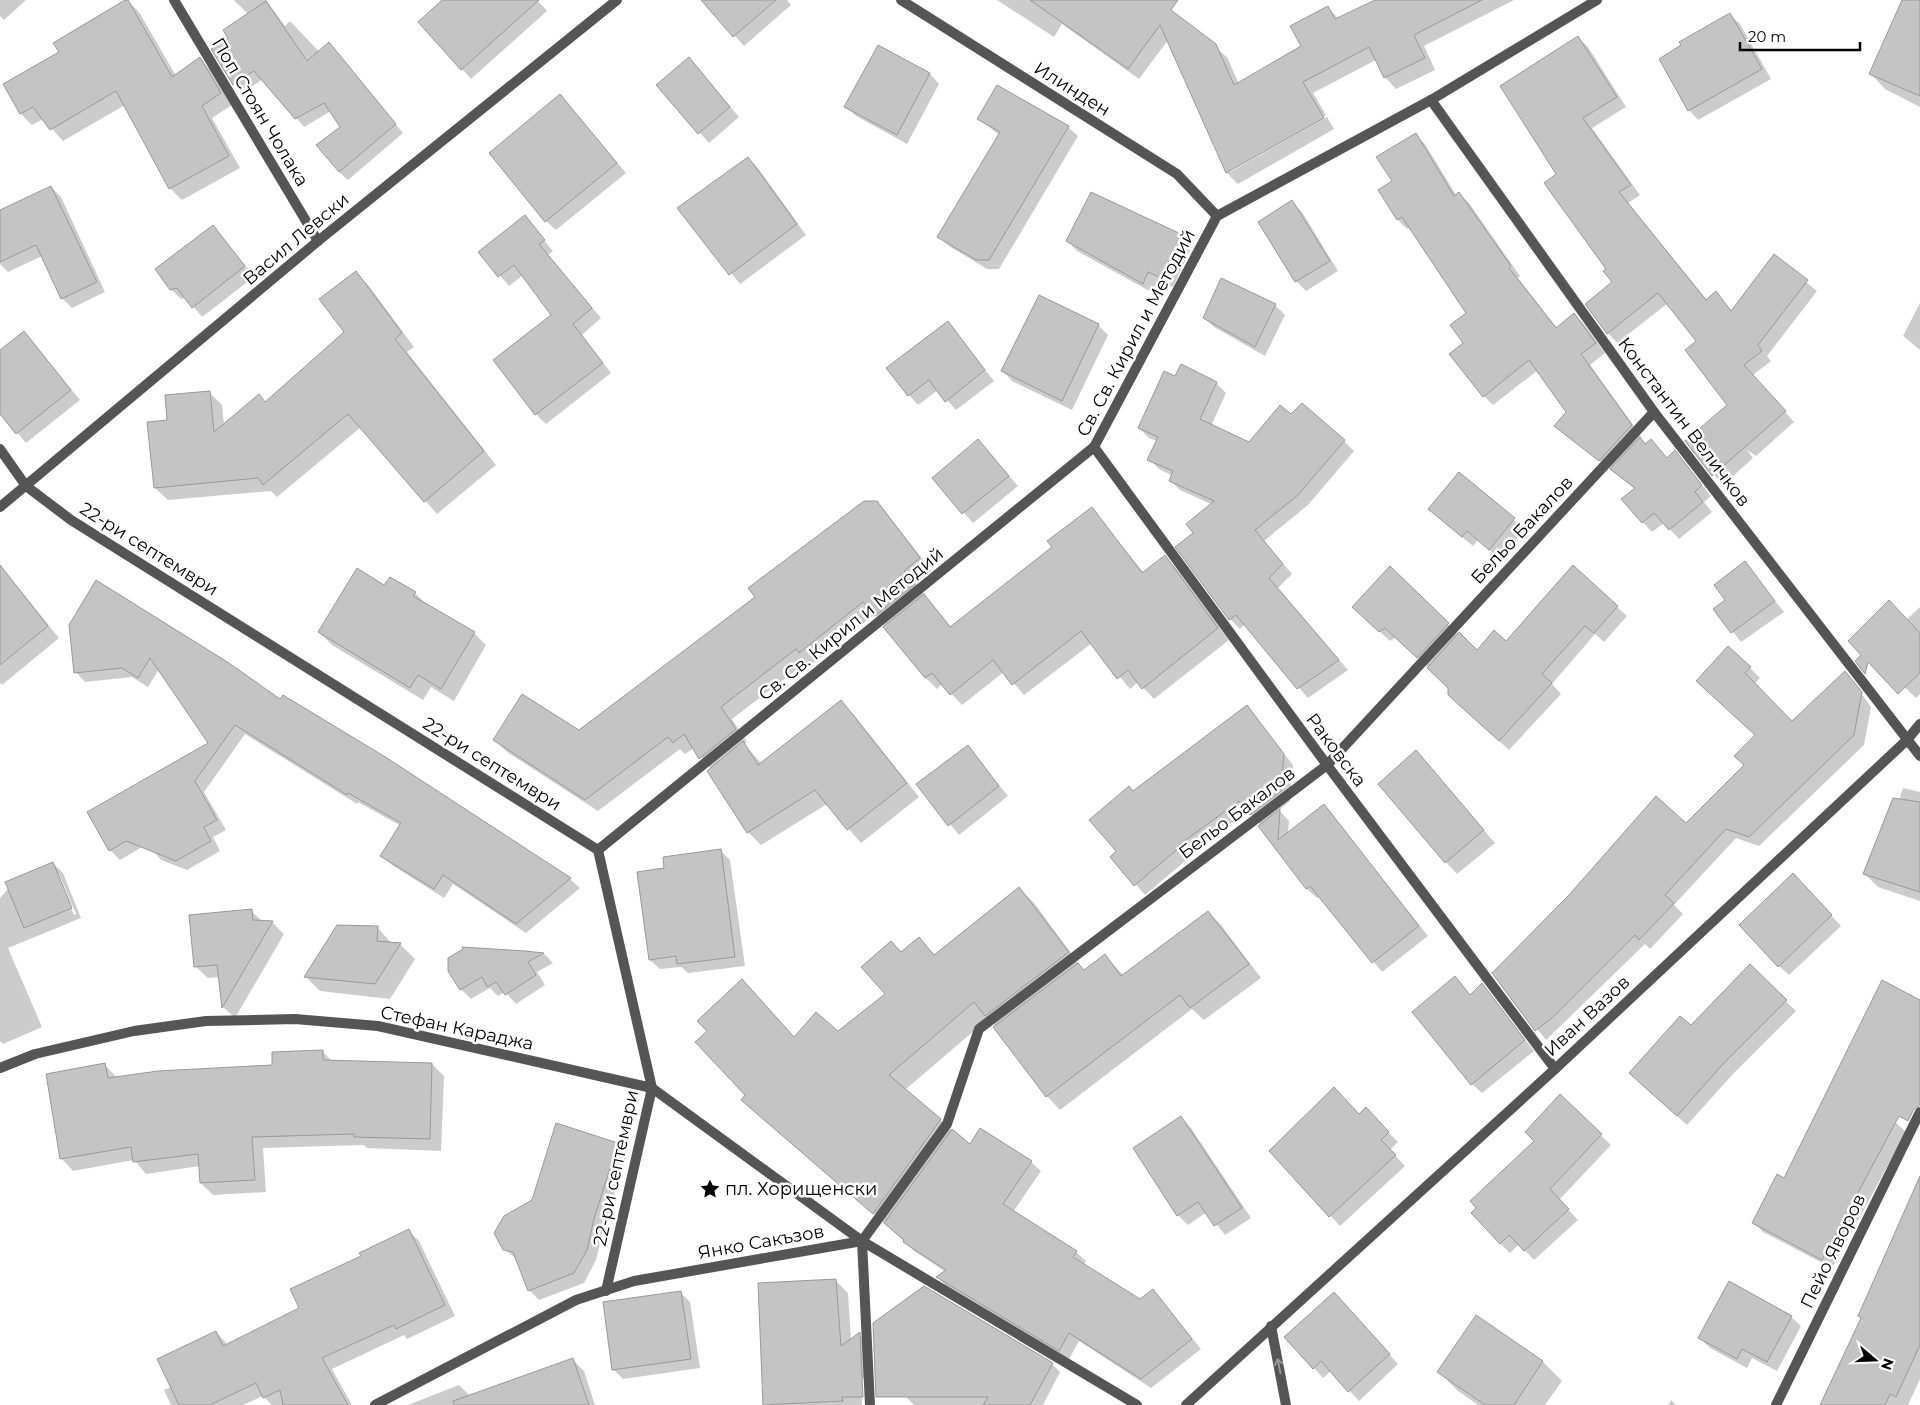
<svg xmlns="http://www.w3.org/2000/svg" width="1920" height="1405" font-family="Montserrat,sans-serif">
  <rect width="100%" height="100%" fill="#fff"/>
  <!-- shadow -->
  <g fill="#0003" fill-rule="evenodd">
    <polygon points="0,0 26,0 4,20 0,16"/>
    <polygon points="127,0 139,12 176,76 200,59 212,71 232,105 212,118 240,168 182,200 170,188 125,105 63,141 43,119 32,125 21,114"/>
    <polygon points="234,0 266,0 285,26 290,21 349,83 364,86 403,133 348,180 339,172 342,127 331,111 304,127 263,79 242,93 234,84 229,38 248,14"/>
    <polygon points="444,0 537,0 547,11 471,79 462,69"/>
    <polygon points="703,0 787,0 791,5 744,46"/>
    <polygon points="997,0 1157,0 1227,57 1239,84 1303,47 1328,8 1339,19 1378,0 1514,0 1424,46 1435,70 1396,89 1385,77 1376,60 1313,93 1326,115 1230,170 1230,172 1327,117 1334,129 1238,184 1227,173 1168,40 1139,79 1062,24 1054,37"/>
    <polygon points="1904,0 1920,0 1920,107 1885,89 1871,74"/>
    <polygon points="1730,15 1740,24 1771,79 1698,120 1689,110"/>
    <polygon points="1578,38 1588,47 1626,107 1592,128 1640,195 1628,203 1707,300 1716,293 1732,311 1774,256 1817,291 1767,356 1771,361 1753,375 1794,422 1756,456 1747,450 1753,458 1723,485 1687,442 1729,405 1698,341 1668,303 1617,343 1608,333 1614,282 1558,175"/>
    <polygon points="878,46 930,74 939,84 907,144 856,116 846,106"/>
    <polygon points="689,59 739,117 709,143 658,85"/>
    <polygon points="560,96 626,173 556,230 546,221"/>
    <polygon points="979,119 1068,127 1078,136 999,269 987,269 949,246 939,236 999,135"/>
    <polygon points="1415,135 1425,144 1456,195 1459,194 1469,203 1520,276 1518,278 1557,328 1574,314 1584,324 1605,353 1590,365 1641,436 1639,438 1646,445 1651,441 1668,459 1675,452 1711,496 1704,502 1712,512 1679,539 1664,523 1652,532 1643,522 1635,489 1556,426 1567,412 1538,370 1493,405 1484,396 1465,343 1467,313 1410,227 1407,229 1398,220 1394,182"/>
    <polygon points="748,158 758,168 806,235 740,284 679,208"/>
    <polygon points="51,187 61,197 105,292 72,308 62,298 42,256 8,272 0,264 0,211"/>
    <polygon points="1091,194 1182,236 1192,246 1173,287 1158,281 1153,293 1077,251 1068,241"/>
    <polygon points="1292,202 1302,212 1338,271 1306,291 1296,281"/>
    <polygon points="524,217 553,251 548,255 601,318 582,335 611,373 546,424 536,414 553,315 523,275 509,286 480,252"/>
    <polygon points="213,226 254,277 202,317 186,298 181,299 171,289"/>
    <polygon points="356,273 369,286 414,347 407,352 496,465 437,514 361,427 277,497 271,491 168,500 155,488 168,421 209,392 222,405 224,425 266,403 346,332"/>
    <polygon points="1040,296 1098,325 1108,335 1072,410 1012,381 1003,371"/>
    <polygon points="1920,303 1920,350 1903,336"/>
    <polygon points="1275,305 1285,315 1265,356 1214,327 1204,317"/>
    <polygon points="948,323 994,381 956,410 938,390 918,405 909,395"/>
    <polygon points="24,332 80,400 26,443 0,412 0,351"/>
    <polygon points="1176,378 1216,383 1226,393 1211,426 1250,444 1291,416 1344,441 1354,451 1308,505 1264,541 1292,574 1278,588 1348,670 1308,698 1245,624 1240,629 1230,619 1195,533 1211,504 1180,490 1170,480 1173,476 1159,469 1149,459 1157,441 1149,438 1139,428"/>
    <polygon points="978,440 1018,486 973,523 934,478"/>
    <polygon points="1459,473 1524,529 1500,559 1478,540 1473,546 1440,519"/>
    <polygon points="876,503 888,515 932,571 915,583 951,627 1053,547 1092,509 1144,573 1165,557 1176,568 1229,640 1154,699 1138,682 1130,689 1092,643 1024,695 1004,672 962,705 942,684 937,689 926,678 875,614 812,664 808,661 732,719 747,742 744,744 762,764 841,702 854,715 919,797 861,843 827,804 761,845 748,832 711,769 694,748 685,754 680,749 598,811 507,752 495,740 579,732 757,597"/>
    <polygon points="1745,563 1784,612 1741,642 1715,609 1726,601"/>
    <polygon points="0,565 59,638 2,685 0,683"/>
    <polygon points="1390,568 1477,652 1617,607 1627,616 1604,642 1595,634 1552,684 1561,694 1509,750 1459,705 1449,688 1396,637 1390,641 1363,616"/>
    <polygon points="385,587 415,593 427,605 474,633 486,645 454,701 431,687 423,700 332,645 319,632"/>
    <polygon points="1920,607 1920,694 1916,698 1853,637 1906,620"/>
    <polygon points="70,626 280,701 386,760 570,879 580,888 526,933 453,884 444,898 392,865 382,856 401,826 358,802 357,804 245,734 204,792 226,830 213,837 220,851 187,870 161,860 147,844 120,860 110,850 210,743 159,669 148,687 132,677 85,682 76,672"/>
    <polygon points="1750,668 1760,678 1754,684 1792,723 1854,683 1871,707 1864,745 1759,846 1736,838 1674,905 1683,914 1650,949 1645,944 1546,1040 1494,974 1686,825 1746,765 1756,735 1708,690"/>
    <polygon points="1247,707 1293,765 1290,801 1279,810 1289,821 1288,833 1324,806 1428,936 1382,972 1320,896 1317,898 1307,889 1260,826 1261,825 1248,811 1188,855 1190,857 1145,895 1112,857 1118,851 1134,792"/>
    <polygon points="968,747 1008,796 959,835 918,785"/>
    <polygon points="1416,752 1495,843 1457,874 1446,862"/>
    <polygon points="1903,788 1920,792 1920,901 1878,887 1864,873 1899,800"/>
    <polygon points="720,850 730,860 745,966 688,973 681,967 660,969 650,960 665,869"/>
    <path d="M 53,863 L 63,873 L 81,918 L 8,948 L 42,1027 L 3,1044 L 0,1041 L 0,898 L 9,888 ZM 57,874 L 59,874 L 76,914 L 74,915 Z"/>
    <polygon points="1803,885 1841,926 1789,975 1779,966"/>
    <polygon points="1019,888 1035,904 1084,971 1105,956 1124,976 1208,912 1221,925 1261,978 1204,1020 1192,1009 1060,1110 1047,1096 989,1018 905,1090 970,1146 1031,1162 1041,1171 1013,1212 1076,1252 1086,1261 1083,1266 1140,1301 1153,1291 1162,1301 1201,1349 1151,1388 1079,1341 1069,1359 947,1287 938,1277 946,1272 914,1251 890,1228 743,1100 747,1095 758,997 795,1038 838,1033 886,994 902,953 919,939 936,956"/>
    <polygon points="251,911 262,921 272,922 284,934 235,1018 223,1007 220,977 208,978 195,966"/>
    <polygon points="377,927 392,944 400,944 415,959 390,999 320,991 306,977"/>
    <polygon points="465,949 544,954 553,963 537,972 545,985 516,1004 505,992 498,996 490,988 471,999 461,989 450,970"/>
    <polygon points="1750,966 1796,1011 1733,1074 1687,1125 1640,1083 1691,1027"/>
    <polygon points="1455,978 1471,996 1482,985 1534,1051 1482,1093 1472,1084"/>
    <polygon points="1920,1001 1920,1061 1895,1122 1906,1132 1832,1268 1763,1232 1753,1222"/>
    <polygon points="323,1052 332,1061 432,1064 444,1076 441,1151 367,1148 364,1145 263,1148 266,1192 213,1195 201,1183 200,1166 146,1174 134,1160 73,1171 62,1159 47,1075 105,1065 117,1078 274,1066"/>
    <polygon points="1560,1096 1611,1145 1559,1200 1578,1220 1534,1260 1519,1244 1510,1253 1500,1243 1536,1141"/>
    <polygon points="1366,1109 1398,1142 1390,1150 1405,1166 1340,1226 1271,1151 1359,1115"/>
    <polygon points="1181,1118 1191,1128 1251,1218 1225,1235 1207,1212 1188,1225 1178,1215"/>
    <polygon points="617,1144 627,1154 603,1230 596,1260 584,1283 539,1300 529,1290 518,1260 504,1249 533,1201"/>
    <polygon points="1920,1179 1920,1379 1908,1405 1831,1405 1862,1318"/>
    <polygon points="409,1231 419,1241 455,1316 407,1339 404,1335 332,1369 352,1405 272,1405 263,1396 243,1405 171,1405 164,1390 171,1387 216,1332 228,1345 301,1309 363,1257"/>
    <polygon points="836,1281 848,1293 851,1340 859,1334 871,1346 873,1378 862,1378 862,1405 779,1405 779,1377"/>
    <polygon points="680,1292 690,1302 700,1368 623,1379 613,1369"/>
    <polygon points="1343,1303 1398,1364 1359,1401 1331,1371 1323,1378 1314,1368"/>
    <polygon points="1476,1316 1543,1362 1562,1381 1545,1405 1478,1405 1458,1391 1439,1372"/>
    <polygon points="1791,1317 1801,1326 1777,1371 1752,1358 1747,1368 1710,1348 1700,1338"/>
    <polygon points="573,1360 584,1371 595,1405 408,1405 459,1385 470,1396"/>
    <polygon points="1052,1364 1060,1372 1043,1405 914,1405 905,1396"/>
    <polygon points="1671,1400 1676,1405 1668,1405"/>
  </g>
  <!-- building -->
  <g fill="#c4c4c4" stroke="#999">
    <polygon points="125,0 128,0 172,77 200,57 221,93 202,106 229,156 169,189 116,91 50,130 33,107 20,114 3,84 59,52 53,43"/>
    <polygon points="442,0 539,0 461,70 418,22"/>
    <polygon points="701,0 776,0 733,37"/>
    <polygon points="1030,0 1178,0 1171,10 1216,44 1234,85 1301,46 1290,26 1328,6 1335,19 1375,0 1482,0 1414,35 1425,58 1384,78 1369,47 1303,82 1324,118 1226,173 1160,25 1128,69"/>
    <polygon points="1902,0 1920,0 1920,96 1869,74"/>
    <polygon points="266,1 307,61 329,42 396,124 339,172 316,145 340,127 324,103 295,119 254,71 233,85 211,49 228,38 223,30"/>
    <polygon points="1730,13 1762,69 1688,111 1659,59 1681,45 1679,42"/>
    <polygon points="1578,36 1617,97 1583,118 1631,185 1619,192 1706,300 1716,291 1731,311 1774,254 1808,280 1758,345 1762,351 1744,365 1786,411 1712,476 1685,441 1727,405 1685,350 1696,341 1658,293 1607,334 1585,304 1612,282 1603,271 1606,269 1544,183 1556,174 1500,86"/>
    <polygon points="878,45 930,73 897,135 844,107"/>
    <polygon points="689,57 730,107 698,134 656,85"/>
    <polygon points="997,85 1069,126 989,260 976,260 937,237 1000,132 977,119"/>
    <polygon points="560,94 617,163 545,222 489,153"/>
    <polygon points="1416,133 1454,196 1459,192 1511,266 1509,268 1556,328 1574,313 1596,343 1581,354 1632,425 1599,461 1554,426 1566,412 1529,360 1483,397 1449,354 1463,343 1450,325 1466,313 1402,217 1397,220 1378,190 1392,181 1376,157"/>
    <polygon points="748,157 797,224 729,275 677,208"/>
    <polygon points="51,186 97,282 61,299 36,245 0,262 0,210"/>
    <polygon points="1091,192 1183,235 1163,279 1148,272 1143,284 1066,241"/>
    <polygon points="1292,200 1330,261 1295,282 1258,222"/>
    <polygon points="525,215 545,240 539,244 592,308 573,324 603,363 535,415 493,360 551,315 514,265 498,277 478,252"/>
    <polygon points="213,225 245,266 192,308 177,288 170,290 155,269"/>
    <polygon points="356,271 402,333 395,339 484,451 424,502 348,414 263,485 258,478 154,488 147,422 167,420 165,395 210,391 214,432 259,394 265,402 344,332 319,299"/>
    <polygon points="1221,278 1276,304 1255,347 1203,318"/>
    <polygon points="1039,295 1099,324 1062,401 1001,371"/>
    <polygon points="948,321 985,370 945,402 929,380 908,396 886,368"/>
    <polygon points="24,331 71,390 16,434 0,414 0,350"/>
    <polygon points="1181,364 1217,382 1200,419 1249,442 1280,405 1291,414 1302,403 1345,440 1298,495 1255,530 1283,564 1269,578 1339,660 1297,689 1236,615 1229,620 1175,547 1193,533 1186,524 1214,501 1169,481 1173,471 1147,460 1158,437 1138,428 1164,371 1175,376"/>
    <polygon points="1640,437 1645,444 1651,439 1667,458 1675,450 1702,485 1695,492 1703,502 1669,530 1654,513 1642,523 1621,499 1635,488 1610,469"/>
    <polygon points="978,439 1009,476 962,514 932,478"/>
    <polygon points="1459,472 1515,518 1489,550 1467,531 1462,537 1428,509"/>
    <polygon points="864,501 877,501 920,558 904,571 915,584 875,616 863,602 799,653 796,649 721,707 736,729 699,759 684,734 673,743 668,737 585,800 493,740 522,694 579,730 755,597 748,588"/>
    <polygon points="1092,507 1142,573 1165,555 1218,628 1142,689 1128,670 1117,679 1081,631 1012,685 993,660 950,695 932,673 925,678 883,627 924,594 950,627 1052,547 1047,541"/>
    <polygon points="1745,561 1775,601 1731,633 1713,609 1725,600 1714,585"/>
    <polygon points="0,565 48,626 0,665"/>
    <polygon points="1573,565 1618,606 1594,633 1585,626 1542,674 1552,683 1499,741 1448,695 1448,688 1427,668 1459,632 1477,650 1494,630 1506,641"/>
    <polygon points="1390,566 1449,623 1417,658 1385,628 1379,632 1352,607"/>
    <polygon points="357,568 384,585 390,577 416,592 413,596 475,632 441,689 418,675 410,688 318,632"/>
    <polygon points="96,580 229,663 280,699 283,695 387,758 571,878 516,924 443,875 434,889 380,856 401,823 348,793 347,795 235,725 195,781 217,820 204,827 211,841 176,861 126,841 109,851 87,812 208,743 150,658 138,678 122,668 74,673 69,625"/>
    <polygon points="1889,600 1920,633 1920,673 1898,694 1868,662 1865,674 1855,661 1861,655 1848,641"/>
    <polygon points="1728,646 1751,667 1745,673 1792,721 1845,671 1862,692 1854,735 1749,837 1726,829 1665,895 1674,903 1639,940 1635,935 1552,1018 1535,1031 1492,973 1569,895 1656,796 1686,823 1744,765 1734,756 1755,735 1696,681"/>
    <polygon points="841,700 907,783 847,830 815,790 747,833 707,771 743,741 758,765"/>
    <polygon points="1247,705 1284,754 1281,791 1250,815 1239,801 1179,845 1181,846 1134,886 1110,857 1116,851 1089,820 1129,786 1133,791"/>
    <polygon points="968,745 999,786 948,826 916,784"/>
    <polygon points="1416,750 1484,830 1445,863 1378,784"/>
    <polygon points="1893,798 1920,802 1920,892 1863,874"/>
    <polygon points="1324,804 1419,926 1372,963 1310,886 1306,889 1258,826 1280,809 1278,840"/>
    <polygon points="721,849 735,957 677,964 676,956 649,960 637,872 664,868 663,857"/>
    <polygon points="53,862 72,908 24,928 5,882"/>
    <polygon points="1793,873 1832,915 1778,967 1739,925"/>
    <polygon points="1019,887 1069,952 985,1016 974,1002 889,1075 941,1119 873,1214 741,1100 745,1095 695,1042 707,1031 697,1021 742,979 794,1037 816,1012 838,1031 885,994 861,967 891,941 901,952 919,937 934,955"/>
    <polygon points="252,909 253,920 273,921 222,1008 217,965 194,967 189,915"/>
    <polygon points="1208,911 1249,964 1190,1008 1180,995 1046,1097 993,1027 1078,963 1084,970 1105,954 1121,976"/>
    <polygon points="337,925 378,926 377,941 401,943 375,984 304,977"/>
    <polygon points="462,947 525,951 544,953 528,962 536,975 505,995 496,982 487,987 482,977 460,990 448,971 448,958 463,949"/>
    <polygon points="1750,964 1787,1000 1723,1064 1677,1116 1629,1073 1680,1016 1691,1025"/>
    <polygon points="1455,976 1470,995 1482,983 1525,1040 1471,1085 1412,1012"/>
    <polygon points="1882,980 1920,1000 1920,1105 1914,1109 1908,1121 1899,1116 1822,1260 1752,1223 1777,1174 1784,1178"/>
    <polygon points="323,1050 323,1060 432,1063 430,1139 354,1137 354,1134 252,1137 255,1180 200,1183 198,1154 133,1162 131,1147 60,1159 46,1074 105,1063 108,1078 158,1071 272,1065 272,1052"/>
    <polygon points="1334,1087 1359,1114 1366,1107 1389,1132 1381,1140 1396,1155 1329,1217 1269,1151"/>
    <polygon points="1560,1094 1602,1134 1550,1189 1569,1209 1524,1251 1509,1235 1500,1244 1471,1213 1476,1208 1470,1201 1534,1141 1525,1132"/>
    <polygon points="1181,1116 1242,1208 1214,1226 1198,1202 1177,1216 1133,1148"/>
    <polygon points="556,1123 618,1143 594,1219 587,1250 574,1273 528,1291 513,1252 503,1250 494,1233 504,1216 532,1200"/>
    <polygon points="980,1128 1032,1161 1003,1204 1077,1251 1073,1257 1140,1299 1153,1289 1192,1339 1141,1379 1069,1333 1059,1351 936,1277 946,1270 903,1242 904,1240 884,1223 952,1129 970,1144"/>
    <polygon points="1920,1176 1920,1345 1896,1397 1890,1394 1885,1405 1820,1405 1861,1318 1858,1316"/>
    <polygon points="409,1229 445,1305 396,1329 394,1325 322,1358 348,1405 283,1405 280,1390 263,1398 256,1383 210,1405 179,1405 157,1359 216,1331 223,1346 299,1308 290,1289 361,1256 359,1253"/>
    <polygon points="836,1279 841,1346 860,1332 863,1397 842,1397 843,1401 763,1405 758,1283"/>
    <polygon points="1729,1281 1792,1316 1767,1362 1742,1349 1737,1359 1698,1338"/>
    <polygon points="924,1286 1053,1363 1030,1405 983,1405 988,1397 876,1397 873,1323"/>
    <polygon points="681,1291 691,1359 612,1370 603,1302"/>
    <polygon points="1334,1292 1390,1354 1348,1392 1321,1361 1313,1369 1284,1337"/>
    <polygon points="1476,1315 1543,1361 1514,1405 1485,1405 1437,1372"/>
    <polygon points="573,1358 589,1405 454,1405 453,1401"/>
  </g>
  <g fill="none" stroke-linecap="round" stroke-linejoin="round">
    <!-- street -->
    <g stroke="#555" stroke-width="10">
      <polyline points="174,0 318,241"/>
      <polyline points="901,0 1177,174 1217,216"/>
      <polyline points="1431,100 1654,412 1920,756"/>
      <polyline points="1094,447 1327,765 1555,1069"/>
      <polyline points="0,449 26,486 71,520 598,850 652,1088 606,1291"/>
      <polyline points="0,507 318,241 617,0"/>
      <polyline points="598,850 1094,447 1217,216 1431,100 1597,0"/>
      <polyline points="0,1068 35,1054 134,1031 206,1021 295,1019 378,1026 652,1088 862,1241"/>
      <polyline points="862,1241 947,1124 979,1029 1327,765 1654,412"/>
      <polyline points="862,1241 870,1405"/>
      <polyline points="1271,1326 1286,1405"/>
      <polyline points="375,1405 576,1300 634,1281 862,1241 1137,1405"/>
      <polyline points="1186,1405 1555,1069 1907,740 1920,724"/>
      <polyline points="1776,1405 1920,1112"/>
    </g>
  </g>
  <!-- one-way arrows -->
  <defs><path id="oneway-shaft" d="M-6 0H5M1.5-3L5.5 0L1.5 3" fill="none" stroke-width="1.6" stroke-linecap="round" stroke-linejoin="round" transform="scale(1.25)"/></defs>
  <use stroke="#999" href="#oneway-shaft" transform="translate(1279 1366) rotate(-101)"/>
  <!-- icons -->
  <defs>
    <symbol id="sight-bare" viewBox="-9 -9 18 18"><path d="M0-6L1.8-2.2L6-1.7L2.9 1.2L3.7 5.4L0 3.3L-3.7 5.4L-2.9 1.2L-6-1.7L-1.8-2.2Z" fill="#000" stroke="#fff" stroke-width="2.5" paint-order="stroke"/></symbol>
  </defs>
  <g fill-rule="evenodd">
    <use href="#sight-bare" x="696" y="1175" width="28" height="28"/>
  </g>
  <g text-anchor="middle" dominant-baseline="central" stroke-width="5" stroke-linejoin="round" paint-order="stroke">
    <!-- street labels -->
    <g font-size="18" fill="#000" stroke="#fff">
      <text transform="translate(1072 89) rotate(32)">Илинден</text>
      <text transform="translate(260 112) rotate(59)">Поп Стоян Чолака</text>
      <text transform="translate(296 239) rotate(-40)">Васил Левски</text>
      <text transform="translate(1136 333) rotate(-62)">Св. Св. Кирил и Методий</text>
      <text transform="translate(1684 422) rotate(53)">Константин Величков</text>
      <text transform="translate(1522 530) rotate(-47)">Бельо Бакалов</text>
      <text transform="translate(149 549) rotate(32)">22-ри септември</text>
      <text transform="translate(851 624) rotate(-39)">Св. Св. Кирил и Методий</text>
      <text transform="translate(1336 750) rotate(53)">Раковска</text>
      <text transform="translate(492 764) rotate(32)">22-ри септември</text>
      <text transform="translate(1237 813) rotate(-37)">Бельо Бакалов</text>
      <text transform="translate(1587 1016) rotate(-43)">Иван Вазов</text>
      <text transform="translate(457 1028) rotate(12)">Стефан Караджа</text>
      <text transform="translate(616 1168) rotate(-78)">22-ри септември</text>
      <text transform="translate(761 1242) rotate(-10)">Янко Сакъзов</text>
      <text transform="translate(1833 1251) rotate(-64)">Пейо Яворов</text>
    </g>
    <!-- poi labels -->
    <g font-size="18" fill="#000" stroke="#fff" text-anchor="start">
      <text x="725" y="1189">пл. Хорищенски</text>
    </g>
  </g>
  <!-- north arrow -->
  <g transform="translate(1875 1360) rotate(109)" stroke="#ffffff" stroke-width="4" paint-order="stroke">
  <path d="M0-4L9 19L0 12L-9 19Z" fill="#000000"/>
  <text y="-8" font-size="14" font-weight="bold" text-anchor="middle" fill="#000000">N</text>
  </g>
  <!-- scale -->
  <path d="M1740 42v8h120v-8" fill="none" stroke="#000000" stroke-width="2.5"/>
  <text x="1748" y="42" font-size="15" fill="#000000" stroke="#ffffff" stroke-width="4" paint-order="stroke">20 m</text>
</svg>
